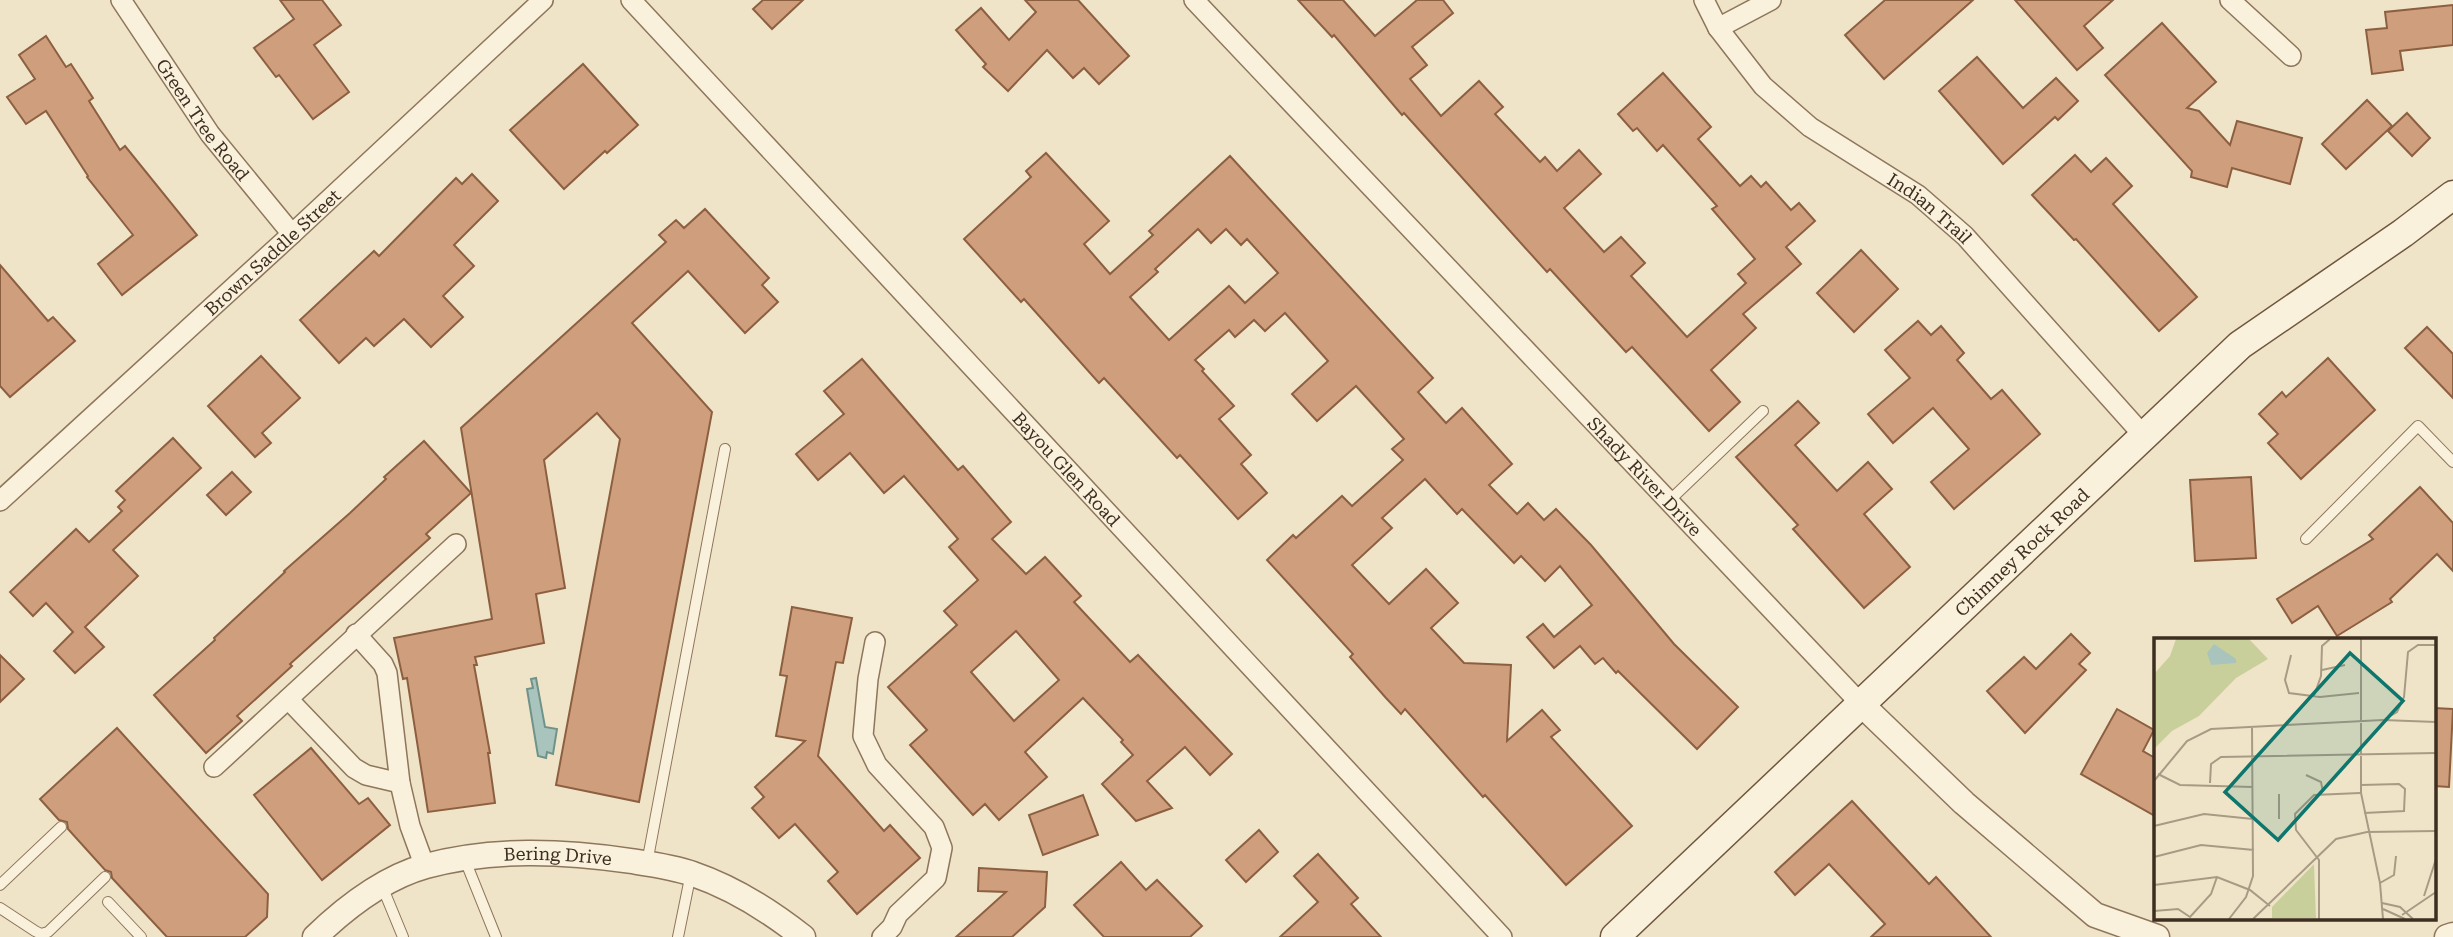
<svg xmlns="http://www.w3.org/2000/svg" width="2453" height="937" font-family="'Roboto Serif',serif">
  <rect width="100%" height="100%" fill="#f0e4c8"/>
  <!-- water -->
  <polygon fill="#a9c4bc" stroke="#6f938a" stroke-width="2" points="536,678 545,727 557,729 553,754 547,752 546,758 538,756 527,689 533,688 531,679"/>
  <!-- building -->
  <g fill="#cf9f7d" stroke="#8d5f41" stroke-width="2" fill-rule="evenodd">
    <polygon points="280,0 322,0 341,25 314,45 349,92 313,119 279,75 276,77 254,48 294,19"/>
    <polygon points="763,0 803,0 772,29 753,9"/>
    <polygon points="1025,0 1078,0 1129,56 1099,84 1084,68 1073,78 1047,50 1008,91 983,67 986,64 956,30 981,8 1009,40 1036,12"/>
    <polygon points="1298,0 1343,0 1375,36 1417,0 1443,0 1453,13 1412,47 1427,65 1410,79 1441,116 1479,81 1503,107 1495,114 1540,162 1545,157 1557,171 1579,150 1601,174 1564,208 1604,252 1621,237 1645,263 1631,276 1687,337 1746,283 1738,274 1755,259 1712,209 1717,206 1663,145 1657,151 1637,128 1633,131 1618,114 1663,73 1711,127 1698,139 1740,186 1751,176 1761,187 1766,182 1791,210 1799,203 1815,221 1786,247 1801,264 1743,314 1756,328 1711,370 1740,402 1709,431 1632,347 1626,352 1550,269 1547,272 1404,113 1402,115 1334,35 1332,37"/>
    <polygon points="1885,0 1973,0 1884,79 1845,35"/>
    <polygon points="2015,0 2113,0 2084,26 2103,48 2077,70"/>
    <polygon points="2453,5 2453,45 2400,51 2403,70 2372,74 2366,30 2387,28 2385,12"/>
    <polygon points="2162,23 2216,82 2187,108 2199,111 2230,145 2237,121 2302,138 2290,184 2232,168 2227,187 2191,177 2192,171 2105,75"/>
    <polygon points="46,36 66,67 71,64 93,98 89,101 120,150 125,146 197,235 122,295 98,264 133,235 87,177 88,176 46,111 26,124 7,97 35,79 19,55"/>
    <polygon points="1977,57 2023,108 2056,78 2078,101 2058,120 2055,117 2003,164 1939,91"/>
    <polygon points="583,64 638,125 607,153 605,151 564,189 510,130"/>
    <polygon points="2367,100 2392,126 2346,169 2322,144"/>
    <polygon points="2407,113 2430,138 2412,156 2388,131"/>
    <path d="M 1046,153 L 1109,221 L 1084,244 L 1110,274 L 1153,235 L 1149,231 L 1230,156 L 1433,378 L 1418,392 L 1446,423 L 1462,408 L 1512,464 L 1489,485 L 1517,514 L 1528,503 L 1544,520 L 1556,509 L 1591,545 L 1674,644 L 1738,707 L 1697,749 L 1618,671 L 1616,673 L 1603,658 L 1595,664 L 1580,646 L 1554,668 L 1527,637 L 1543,624 L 1554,637 L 1592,605 L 1560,566 L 1545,581 L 1521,556 L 1514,563 L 1462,509 L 1457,514 L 1425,479 L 1382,518 L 1392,528 L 1352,565 L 1389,604 L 1426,569 L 1458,603 L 1431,628 L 1464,663 L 1511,665 L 1507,741 L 1542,710 L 1560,730 L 1551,737 L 1632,826 L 1566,885 L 1485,795 L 1483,797 L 1405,709 L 1401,714 L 1386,698 L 1350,657 L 1353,654 L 1267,560 L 1293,535 L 1296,538 L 1342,496 L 1352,506 L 1403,460 L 1392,449 L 1404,439 L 1356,386 L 1317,421 L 1292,394 L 1328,361 L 1285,313 L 1265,331 L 1254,320 L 1235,337 L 1229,330 L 1195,360 L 1204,369 L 1202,371 L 1234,406 L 1219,419 L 1251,455 L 1241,464 L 1267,493 L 1238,519 L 1180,455 L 1177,458 L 1104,378 L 1099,383 L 1024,299 L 1021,302 L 964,239 L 1031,177 L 1026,171 ZM 1198,229 L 1211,243 L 1226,229 L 1241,245 L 1247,239 L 1278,273 L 1245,303 L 1229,286 L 1169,340 L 1130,297 L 1158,272 L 1155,269 Z"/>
    <polygon points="2075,155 2091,172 2106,158 2132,186 2113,204 2197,297 2159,331 2076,239 2074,240 2032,195"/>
    <polygon points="472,174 498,201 454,245 474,266 443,296 463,317 431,347 404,319 374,346 366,338 339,363 300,320 374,251 379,256 456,178 462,184"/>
    <polygon points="705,209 769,278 762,285 778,302 745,333 688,271 632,323 712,412 639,802 556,785 620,439 597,413 544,460 565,588 536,594 544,643 475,657 477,665 474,665 490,753 488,753 495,803 428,812 407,678 403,679 394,638 492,619 461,428 666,242 659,235 676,220 684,228"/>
    <polygon points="1861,250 1898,289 1854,332 1817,293"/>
    <polygon points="0,265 48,321 53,317 75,341 10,397 0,386"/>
    <polygon points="1918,321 1931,335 1941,326 1964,353 1957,360 1991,399 2002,390 2040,434 1954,509 1931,482 1969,449 1933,408 1893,443 1868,414 1910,378 1885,350"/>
    <polygon points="2427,327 2453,354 2453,398 2405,348"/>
    <polygon points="261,356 300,398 262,433 271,443 255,457 208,406"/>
    <polygon points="2328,358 2375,410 2301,479 2268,443 2278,434 2259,414 2282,392 2286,397"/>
    <path d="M 862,359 L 958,470 L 963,466 L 1011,522 L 992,539 L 1026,574 L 1045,557 L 1081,596 L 1074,602 L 1130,662 L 1138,655 L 1232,754 L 1210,775 L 1185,747 L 1147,781 L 1172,808 L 1136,821 L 1102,784 L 1133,755 L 1121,742 L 1123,740 L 1083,698 L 1025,752 L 1047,777 L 999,820 L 985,804 L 973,815 L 910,745 L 927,730 L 888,687 L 957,625 L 944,611 L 978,580 L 949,547 L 958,539 L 904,476 L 884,493 L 850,453 L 818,480 L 796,454 L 844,414 L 824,391 ZM 1016,631 L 1059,680 L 1014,721 L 971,672 Z"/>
    <polygon points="1798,401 1819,423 1795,445 1837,491 1868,462 1892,489 1864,514 1910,567 1864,608 1793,529 1798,525 1736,457"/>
    <polygon points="173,438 201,468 113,550 138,576 85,627 104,647 75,673 54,651 73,632 46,603 33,616 10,592 76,529 89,542 122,511 118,507 125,500 116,491"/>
    <polygon points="424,441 471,493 426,534 430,538 290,664 292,666 237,716 242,721 206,753 154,695 215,640 214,638 285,572 284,571 350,513 386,479 384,477"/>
    <polygon points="232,472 251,492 226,515 207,495"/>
    <polygon points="2251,477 2256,558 2195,561 2190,480"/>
    <polygon points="2420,487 2453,523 2453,571 2437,554 2390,599 2392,602 2337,636 2318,606 2292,623 2277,599 2373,539 2369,535"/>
    <polygon points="792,607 852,618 843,663 836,662 818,756 884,831 890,825 920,858 857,914 828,881 838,872 795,824 779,838 752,808 764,797 755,787 805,741 776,736 787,676 780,675"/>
    <polygon points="2071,634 2090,653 2079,664 2086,670 2025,733 1987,691 2024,657 2036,669"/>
    <polygon points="0,655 24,679 0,702"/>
    <polygon points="2434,708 2453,709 2449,787 2434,786"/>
    <polygon points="2117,709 2154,730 2143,751 2155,758 2155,816 2081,774"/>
    <polygon points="117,728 268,894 267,917 245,937 167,937 112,878 111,872 105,870 68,829 67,822 59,820 40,799"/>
    <polygon points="311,748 359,804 368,798 390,825 322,880 254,795"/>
    <polygon points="1083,795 1098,835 1043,855 1029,815"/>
    <polygon points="1852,801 1929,884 1936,877 1991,937 1871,937 1885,924 1829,864 1795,895 1775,872"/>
    <polygon points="1259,830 1278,852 1246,882 1226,860"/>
    <polygon points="1318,854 1358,898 1351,904 1381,937 1280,937 1318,902 1294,876"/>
    <polygon points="1121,862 1146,890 1157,880 1202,926 1190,937 1104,937 1074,905"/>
    <polygon points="979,868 1047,872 1045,907 1012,937 956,937 1006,892 978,891"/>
  </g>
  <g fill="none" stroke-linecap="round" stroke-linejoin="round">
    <defs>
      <g id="service">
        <polyline points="1669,501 1763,411"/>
        <polyline points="2306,539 2418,426 2453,462"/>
        <polyline points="465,860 496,937"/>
        <polyline points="647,863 725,449"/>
        <polyline points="0,885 61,827"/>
        <polyline points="382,886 403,937"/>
        <polyline points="108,902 141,937"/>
        <polyline points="0,908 35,931 41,934 48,932 105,877"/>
        <polyline points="678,937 691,873"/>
      </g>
      <g id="minor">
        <path id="s1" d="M 121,0 L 210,134 L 292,234"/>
        <path id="s2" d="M 631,0 L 1502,937"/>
        <path id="s3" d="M 1194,0 L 1860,703"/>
        <path id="s4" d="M 1704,0 L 1718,28 L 1763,86 L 1810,127 L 1918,195 L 1965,236 L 2143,435"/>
        <polyline points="2230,0 2291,56"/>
        <polyline points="1718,28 1771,0"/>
        <path id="s5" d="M 0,501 L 292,234 L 543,0"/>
        <polyline points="356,634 383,664 387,673 400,783 410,826 425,867"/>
        <polyline points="875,642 868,679 863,736 877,765 934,827 942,848 936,878 898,914 892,927 882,937"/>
        <polyline points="288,699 354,768 366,775 400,783"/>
        <polyline points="214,767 456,544"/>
      </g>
      <g id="tertiary">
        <polyline points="1860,703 1964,803 2095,915 2157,937"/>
        <path id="s6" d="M 315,937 C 346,907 383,878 426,866 C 493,848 563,851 631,861 C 651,864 674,867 693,874 C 734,888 770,911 803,937"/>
        <polyline points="2447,937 2453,935"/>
      </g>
      <g id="secondary">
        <path id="s7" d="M 1615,937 L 2240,345 L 2403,233 L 2453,195"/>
      </g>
    </defs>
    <!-- service casing -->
    <use href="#service" stroke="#8d765c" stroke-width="12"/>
    <!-- minor casing -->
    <use href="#minor" stroke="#8d765c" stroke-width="22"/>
    <!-- tertiary casing -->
    <use href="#tertiary" stroke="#8d765c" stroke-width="27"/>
    <!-- secondary casing -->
    <use href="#secondary" stroke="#6f573f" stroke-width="31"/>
    <!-- service -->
    <use href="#service" stroke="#faf1dc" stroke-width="10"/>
    <!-- minor -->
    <use href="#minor" stroke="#faf1dc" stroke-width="19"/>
    <!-- tertiary -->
    <use href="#tertiary" stroke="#faf1dc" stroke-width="24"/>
    <!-- secondary -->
    <use href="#secondary" stroke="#faf1dc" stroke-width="28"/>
  </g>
  <g text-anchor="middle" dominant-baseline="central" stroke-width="7" stroke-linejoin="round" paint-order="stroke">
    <!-- street labels -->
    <g font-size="18" fill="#3d2e20" stroke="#f7eed8">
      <text stroke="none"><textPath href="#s1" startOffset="145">Green Tree Road</textPath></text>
      <text stroke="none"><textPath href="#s4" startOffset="312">Indian Trail</textPath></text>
      <text stroke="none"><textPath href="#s5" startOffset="369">Brown Saddle Street</textPath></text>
      <text stroke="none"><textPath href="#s2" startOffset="640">Bayou Glen Road</textPath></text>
      <text stroke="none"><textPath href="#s3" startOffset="656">Shady River Drive</textPath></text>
      <text stroke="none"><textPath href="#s7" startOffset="560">Chimney Rock Road</textPath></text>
      <text stroke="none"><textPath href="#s6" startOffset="266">Bering Drive</textPath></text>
    </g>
  </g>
  <!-- overview -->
  <g transform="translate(2154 638)">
    <rect width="282" height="282" fill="#f0e4c8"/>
    <path d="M 22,1 L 95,1 L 114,21 L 82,40 L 45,78 L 18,93 L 0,111 L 0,36 L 16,18 ZM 160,226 L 162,280 L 118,280 L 118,269 Z" fill="#c9cf9b"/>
    <path d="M 60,6 L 82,21 L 82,25 L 57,27 L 53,15 Z" fill="#a9c4bc"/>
    <path fill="none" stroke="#a89b85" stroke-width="2" d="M 207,1 L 207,155 L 226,245 L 229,281M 137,17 L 131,42 L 135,55 L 166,59 L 205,55M 168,32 L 191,27M 160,58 L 167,38 L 168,8 L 176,1M 231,81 L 243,74 L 250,59 L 254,14 L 264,7 L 282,7M 4,136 L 26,147 L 99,149M 152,137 L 167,144 L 169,154M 0,143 L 33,103 L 57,91 L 229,82 L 282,84M 56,145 L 57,126 L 67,119 L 282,115M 207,147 L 245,146 L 251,151 L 250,173 L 210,175M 125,156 L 125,181M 0,188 L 50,176 L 99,181M 0,219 L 47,207 L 100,212M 226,245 L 240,237 L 242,218M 0,247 L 63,239 L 96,252 L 116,268M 270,258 L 282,221M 228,265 L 246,269 L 259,281M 229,271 L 251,281M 0,273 L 24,271 L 36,279 L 57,256 L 63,239M 248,277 L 282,254M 75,281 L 92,259 L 99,238 L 98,88M 99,281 L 182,201 L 213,194 L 282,193M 165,281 L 165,222 L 142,192 L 141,176 L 160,157 L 206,155"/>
    <path fill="#0f766e" fill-opacity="0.15" stroke="#0f766e" stroke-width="3.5" d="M 196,15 L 249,63 L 124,202 L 71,154 Z"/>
    <rect width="282" height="282" fill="none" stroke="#3d2e20" stroke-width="3.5"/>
  </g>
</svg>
